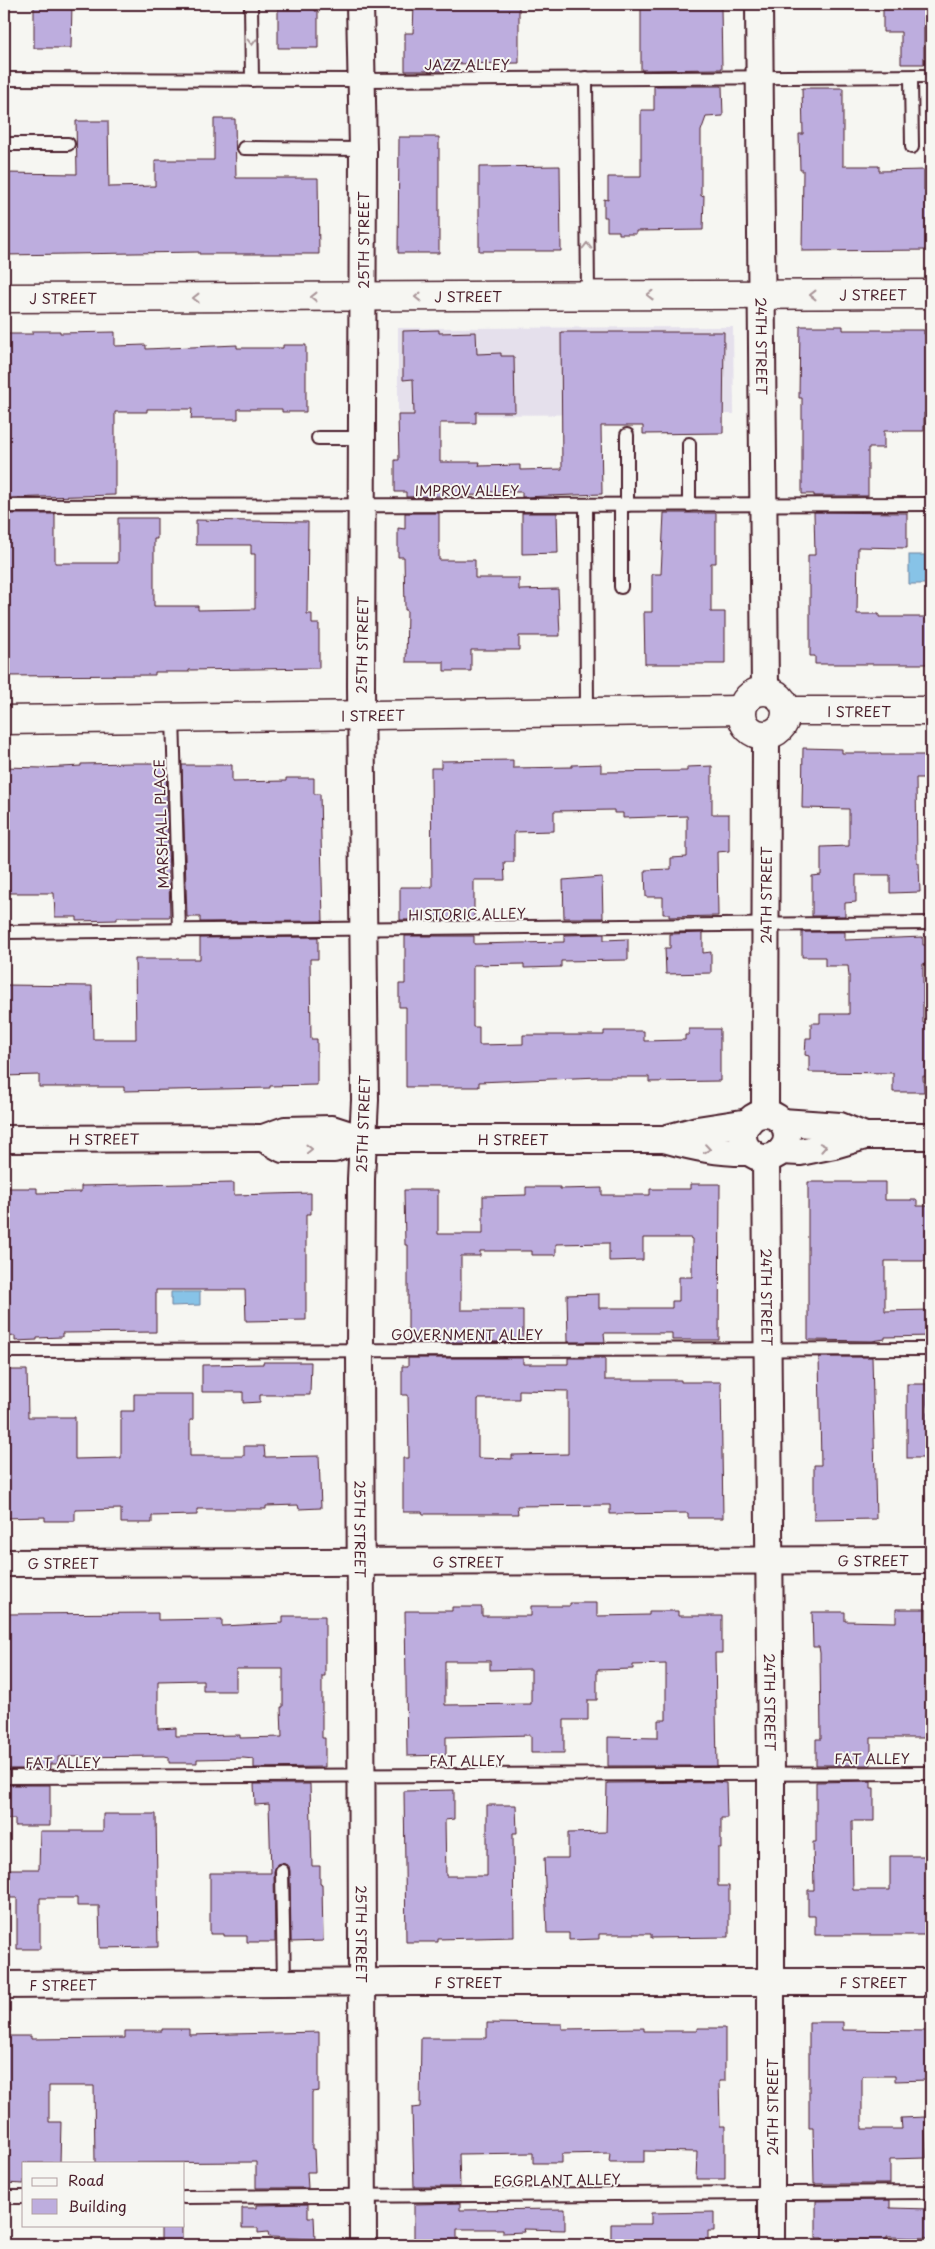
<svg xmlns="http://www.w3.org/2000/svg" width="935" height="2249" font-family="'Playpen Sans',sans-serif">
  <rect width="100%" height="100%" fill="#f6f6f2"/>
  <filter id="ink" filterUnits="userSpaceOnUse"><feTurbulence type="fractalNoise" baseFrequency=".02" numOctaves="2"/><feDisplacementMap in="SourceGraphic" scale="10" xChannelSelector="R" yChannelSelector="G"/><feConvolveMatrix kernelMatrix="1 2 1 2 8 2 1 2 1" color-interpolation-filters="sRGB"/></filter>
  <g filter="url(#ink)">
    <!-- built -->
    <polygon fill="#e5e0ec" points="733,327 734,414 398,415 398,328"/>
    <!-- water -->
    <g fill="#87c3e7" stroke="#6f819c">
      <rect x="909" y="555" width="16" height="29"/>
      <polygon points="171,1292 200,1292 200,1305 171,1306"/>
    </g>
    <!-- building -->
    <g fill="#bdadde" stroke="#4a1f2b" fill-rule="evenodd">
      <polygon points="34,4 72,4 71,48 34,48"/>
      <polygon points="278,4 315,4 315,11 318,11 318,48 278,48"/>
      <polygon points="414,4 519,4 519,63 452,64 452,71 405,71 405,33 413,33"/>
      <polygon points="883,4 924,4 924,64 901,64 901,32 883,32"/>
      <polygon points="721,8 722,69 641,70 641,9"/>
      <polygon points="654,86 722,86 723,116 706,117 701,131 701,196 704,195 703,230 636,231 636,234 619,234 619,231 607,231 607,217 604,217 604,199 608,200 608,177 641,177 641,110 654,110"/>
      <polygon points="802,88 843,88 843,166 879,166 879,171 924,170 924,190 931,190 931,250 802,251 803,170 800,170 799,134 803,134"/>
      <polygon points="214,119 235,119 236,178 318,178 319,254 199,254 199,252 4,255 4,173 77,174 76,121 108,121 109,187 155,186 155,160 214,160"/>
      <polygon points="399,137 439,137 439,253 398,253"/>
      <polygon points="560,166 561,251 479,251 479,167"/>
      <polygon points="800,326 843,326 843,330 924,330 924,334 931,334 931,413 924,413 924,431 884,431 884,448 868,448 868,496 814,496 814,494 802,494 802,398 799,398"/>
      <polygon points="439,330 439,333 476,332 477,354 501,353 501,356 514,356 515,412 476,412 476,423 440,423 440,462 480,462 479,466 520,465 520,470 562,469 561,332 724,332 723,433 643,434 643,426 601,426 602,494 522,497 522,492 480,492 480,495 406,497 406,492 395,492 395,460 399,460 398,415 414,415 413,379 403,380 403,331"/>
      <polygon points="33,331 60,331 60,333 115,332 115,346 146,345 146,349 237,345 237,348 283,348 283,345 306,345 306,412 282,412 282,409 238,409 238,419 191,419 192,409 147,409 147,412 115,412 115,495 6,498 6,496 4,496 4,334 33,334"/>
      <polygon points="814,512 907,513 907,548 858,547 857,614 879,614 879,617 931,617 931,664 815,664 815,656 810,656 810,585 808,585 808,555 815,555"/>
      <polygon points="405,513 439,513 439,560 475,560 475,578 519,578 519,590 558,589 560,636 519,636 519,650 471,650 471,671 444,671 444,662 406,662 407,610 405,610 404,557 398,557 398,528 405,529"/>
      <polygon points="522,513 557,513 558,553 522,554"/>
      <polygon points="664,513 716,513 716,563 711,563 711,612 725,612 725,664 645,664 644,612 652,612 652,574 661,574"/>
      <polygon points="6,514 55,514 55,563 118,563 118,518 157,518 157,539 154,539 154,606 198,606 198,610 255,609 255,554 251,554 251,545 196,545 196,520 308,522 307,614 312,614 312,624 319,624 319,668 189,670 189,672 155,672 155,675 4,676"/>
      <polygon points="803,748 842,749 842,753 881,753 881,755 931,755 931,778 916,778 917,862 919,863 920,892 890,893 890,875 856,875 856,902 845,903 845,916 812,916 812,876 821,875 821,847 849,846 849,809 802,808"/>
      <polygon points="513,760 513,768 572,767 572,765 601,764 601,772 687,771 687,767 712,766 712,814 729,814 729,851 717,852 718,916 669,917 669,914 663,914 663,897 646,897 645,870 671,869 671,858 687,857 687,816 623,818 623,813 614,813 614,810 554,811 554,831 514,832 514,862 504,862 505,880 474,880 474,919 400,920 400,887 432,887 431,768 441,768 441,761"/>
      <polygon points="132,763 166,763 170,917 117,917 117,920 77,921 77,917 55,917 54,893 4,893 4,767 42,768 81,766 81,764"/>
      <polygon points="182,765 232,765 232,782 286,781 286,778 314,778 314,794 320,794 323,921 200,922 200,917 187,917"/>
      <polygon points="602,877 603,918 564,918 563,880"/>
      <polygon points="802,932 845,932 845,940 923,937 923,945 931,945 931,964 923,964 923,1023 931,1023 931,1077 923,1076 924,1092 893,1092 893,1073 809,1072 809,1056 805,1055 806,1038 811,1038 811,1023 820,1023 820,1014 849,1014 849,976 848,966 825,966 825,957 802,957"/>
      <polygon points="703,933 703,953 711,952 711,973 666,974 665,948 670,948 670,934"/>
      <polygon points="604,934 604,940 628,939 628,960 561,961 561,967 524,968 524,964 473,965 473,1027 479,1027 479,1045 523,1044 523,1035 604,1035 604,1031 644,1031 644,1041 685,1040 685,1035 689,1035 689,1029 720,1029 720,1081 649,1082 649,1077 599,1077 479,1082 479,1087 406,1087 406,1007 399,1007 399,984 405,984 405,936 474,936 474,944 564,942 564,935"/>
      <polygon points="318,937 318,959 310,959 311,1039 317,1039 317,1085 270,1086 270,1088 124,1091 124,1087 39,1087 39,1075 4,1076 4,985 92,986 93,1039 136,1039 135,959 200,959 200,938"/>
      <polygon points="808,1182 885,1182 885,1200 917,1200 917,1206 931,1206 931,1261 885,1261 885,1311 931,1310 931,1336 885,1337 885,1339 872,1341 808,1340"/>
      <polygon points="234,1183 234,1195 311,1193 311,1214 306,1214 306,1320 246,1321 245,1290 156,1290 156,1332 62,1333 62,1337 37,1338 37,1340 15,1341 15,1336 4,1337 4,1188 37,1188 37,1193 81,1192 81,1186"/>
      <polygon points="690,1184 720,1184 719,1340 672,1340 672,1333 604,1333 605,1342 568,1342 567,1295 599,1294 599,1308 672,1308 672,1301 679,1301 679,1277 692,1277 692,1239 690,1238 643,1238 643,1260 609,1261 609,1243 556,1244 556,1255 532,1255 532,1251 480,1251 480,1256 461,1256 461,1310 523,1310 523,1342 408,1342 408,1245 405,1245 404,1190 438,1190 438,1234 483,1234 483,1196 526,1195 526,1187 560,1187 560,1189 602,1188 602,1195 650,1195 650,1189 690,1189"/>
      <polygon points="819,1357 872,1357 876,1519 814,1520 814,1465 821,1465"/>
      <path d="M 408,1358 L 523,1358 L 523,1364 L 568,1364 L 568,1358 L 605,1358 L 605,1380 L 681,1380 L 681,1382 L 721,1382 L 723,1518 L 688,1518 L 688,1513 L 610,1514 L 610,1505 L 517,1506 L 518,1514 L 423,1514 L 422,1512 L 403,1512 L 403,1458 L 409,1458 L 408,1395 L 402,1395 L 402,1366 L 408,1366 ZM 519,1390 L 568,1391 L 568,1454 L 512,1455 L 512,1459 L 478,1458 L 478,1399 L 519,1399 Z"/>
      <polygon points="263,1362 311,1362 310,1395 260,1395 260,1402 243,1403 243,1392 202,1392 202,1365 263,1364"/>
      <polygon points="4,1370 27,1370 28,1417 75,1417 75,1459 121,1458 121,1411 134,1411 134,1394 193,1394 193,1420 190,1420 190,1456 244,1456 244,1446 264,1446 265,1457 319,1456 321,1508 299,1509 298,1505 266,1506 266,1509 197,1509 197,1515 152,1516 152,1523 121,1523 121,1509 75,1510 75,1521 45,1521 45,1517 4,1518"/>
      <rect x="907" y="1384" width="20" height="74"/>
      <path d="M 570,1603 L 597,1603 L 597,1616 L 649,1615 L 649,1611 L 678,1611 L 678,1616 L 722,1616 L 722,1653 L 715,1653 L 717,1766 L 608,1766 L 608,1737 L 658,1738 L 658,1720 L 666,1720 L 666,1664 L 633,1665 L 633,1669 L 597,1670 L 597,1700 L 588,1700 L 588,1720 L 564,1720 L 564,1753 L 531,1753 L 531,1735 L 446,1737 L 446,1755 L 407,1756 L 405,1611 L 452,1611 L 452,1607 L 482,1607 L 482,1616 L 531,1616 L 531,1606 L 570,1606 ZM 445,1661 L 490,1661 L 490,1670 L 531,1669 L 531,1704 L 445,1705 Z"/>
      <polygon points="896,1609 926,1609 926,1738 871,1738 871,1765 816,1765 816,1739 821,1739 820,1653 819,1647 813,1647 812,1612 845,1612 845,1621 896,1622"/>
      <path d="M 158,1613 L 158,1620 L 222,1619 L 222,1626 L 283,1623 L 283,1616 L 325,1616 L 325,1676 L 322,1676 L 322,1738 L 325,1738 L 325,1767 L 254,1768 L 254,1759 L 243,1758 L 197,1759 L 197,1763 L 169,1763 L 169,1757 L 165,1756 L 58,1757 L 58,1764 L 50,1764 L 50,1769 L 8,1769 L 4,1614 ZM 236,1669 L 283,1669 L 283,1707 L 281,1707 L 282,1737 L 240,1738 L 240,1735 L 176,1736 L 176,1728 L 158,1729 L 158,1681 L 203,1680 L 203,1691 L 236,1691 Z"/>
      <polygon points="871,1781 871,1788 874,1788 874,1821 852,1821 853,1890 890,1890 890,1856 931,1856 931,1935 815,1935 815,1916 808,1916 808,1890 814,1890 813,1842 816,1842 816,1782"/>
      <polygon points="717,1782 726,1783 727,1818 721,1818 721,1848 718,1848 718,1886 729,1886 729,1937 651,1938 651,1934 599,1934 599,1939 569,1940 569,1933 547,1933 544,1858 568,1858 568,1833 606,1832 607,1783"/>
      <polygon points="254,1784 310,1784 312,1866 320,1866 320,1884 322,1884 323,1941 291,1942 290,1871 289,1866 282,1863 277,1864 274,1871 275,1942 247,1942 247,1936 224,1936 224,1934 210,1934 210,1873 271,1873 269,1804 255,1805"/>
      <polygon points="8,1785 50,1785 50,1826 15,1826 15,1819 7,1819"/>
      <polygon points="454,1790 454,1819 445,1820 446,1876 487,1876 487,1805 516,1805 517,1833 513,1833 514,1937 438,1939 438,1942 406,1942 404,1791"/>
      <polygon points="103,1814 156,1814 158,1947 100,1948 99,1906 77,1906 77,1898 40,1898 40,1949 17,1949 17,1898 8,1898 10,1869 39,1869 40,1831 103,1831"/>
      <polygon points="809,2022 843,2022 843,2030 928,2031 928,2080 895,2081 895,2076 862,2076 862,2129 902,2129 901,2118 925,2117 926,2158 890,2159 890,2184 814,2184 813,2128 809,2128"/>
      <polygon points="487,2023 562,2024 562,2029 644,2028 644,2031 697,2031 697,2028 725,2028 725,2081 719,2081 720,2126 725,2126 725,2179 696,2179 697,2152 644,2151 644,2162 609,2162 610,2153 562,2154 562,2163 533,2163 533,2153 459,2154 460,2187 414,2187 412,2108 420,2107 421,2038 487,2038"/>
      <polygon points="162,2029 189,2029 189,2035 319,2032 319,2091 312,2092 312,2149 314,2149 315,2172 307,2172 308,2188 256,2188 256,2162 95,2163 94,2086 49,2086 49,2122 61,2122 60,2163 24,2163 24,2184 4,2183 4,2036 31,2036 31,2039 125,2038 125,2031 162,2031"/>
      <polygon points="890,2200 890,2208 931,2209 931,2238 887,2237 887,2245 867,2245 867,2240 823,2241 823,2238 816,2238 816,2201"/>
      <polygon points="460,2203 460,2210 565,2209 565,2230 523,2229 524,2232 503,2233 503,2229 457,2229 457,2242 414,2242 414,2204"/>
      <polygon points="308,2204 308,2217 314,2217 315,2239 269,2237 268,2232 258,2233 258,2228 242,2228 242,2208 256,2208 256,2205"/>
      <polygon points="714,2212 714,2231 708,2231 708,2242 641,2242 641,2245 611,2245 611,2224 651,2224 651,2213"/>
      <rect x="161" y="2225" width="21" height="20"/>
    </g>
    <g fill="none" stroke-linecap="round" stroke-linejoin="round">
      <defs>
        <g id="service">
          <polyline points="251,4 252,80"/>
          <polyline points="911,77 912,147"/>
          <polyline points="586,78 588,295"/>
          <polyline points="4,79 362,80 931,76"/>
          <polyline points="4,144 68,144"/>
          <polyline points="244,148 363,149"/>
          <polyline points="627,435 627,505"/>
          <polyline points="318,438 363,438"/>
          <polyline points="689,444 689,505"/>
          <polyline points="586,505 587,714"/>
          <polyline points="4,506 931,504"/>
          <polyline points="621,587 621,505"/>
          <polyline points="173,716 179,931"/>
          <polyline points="4,932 931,923"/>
          <polyline points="4,1351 931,1349"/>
          <polyline points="4,1777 931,1773"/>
          <polyline points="282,1871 284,1983"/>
          <polyline points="4,2197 24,2197"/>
          <polyline points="184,2197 931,2192"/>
        </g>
        <g id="minor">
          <path id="s1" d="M 360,4 L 363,149 L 361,686 L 365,1100 L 361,1179 L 360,1350 L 363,2245"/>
          <path id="s2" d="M 759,4 L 765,690"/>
          <path id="s3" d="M 765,1114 L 766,735"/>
          <circle cx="765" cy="1136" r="22"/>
          <polyline points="782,1122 840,1126 865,1136"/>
          <polyline points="263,1138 283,1149 334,1149 363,1139"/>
          <path id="s4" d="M 4,1139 L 263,1138 L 285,1130 L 332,1129 L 363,1139 L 664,1139 C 693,1147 720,1153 751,1152"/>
          <polyline points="664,1139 697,1130 749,1122"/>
          <polyline points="781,1151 800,1152 834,1145 865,1136 931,1136"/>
          <path id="s5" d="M 766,1158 L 771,1774 L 771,2245"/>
          <path id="s6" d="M 4,1563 L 931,1560"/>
          <path id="s7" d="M 4,1985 L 404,1982 L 931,1982"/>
        </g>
        <g id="tertiary">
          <circle cx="764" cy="713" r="22"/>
          <path id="s8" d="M 787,711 L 931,711"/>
          <path id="s9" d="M 4,720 L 742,710"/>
        </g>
        <g id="secondary">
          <path id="s10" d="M 4,298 L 931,294"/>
        </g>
      </defs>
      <!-- service casing -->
      <use href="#service" stroke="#4a1f2b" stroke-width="16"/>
      <!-- minor casing -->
      <use href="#minor" stroke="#4a1f2b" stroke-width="30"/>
      <!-- tertiary casing -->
      <use href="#tertiary" stroke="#4a1f2b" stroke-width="31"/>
      <!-- secondary casing -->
      <use href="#secondary" stroke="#4a1f2b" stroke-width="31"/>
      <!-- service -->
      <use href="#service" stroke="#f6f6f2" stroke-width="12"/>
      <!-- minor -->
      <use href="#minor" stroke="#f6f6f2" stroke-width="26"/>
      <!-- tertiary -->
      <use href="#tertiary" stroke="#f6f6f2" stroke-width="28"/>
      <!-- secondary -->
      <use href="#secondary" stroke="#f6f6f2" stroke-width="28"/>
    </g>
    <!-- one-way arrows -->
    <defs><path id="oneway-chevron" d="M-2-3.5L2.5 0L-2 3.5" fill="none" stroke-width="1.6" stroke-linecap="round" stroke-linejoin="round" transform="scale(1.25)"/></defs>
    <g stroke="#a99598">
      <use href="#oneway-chevron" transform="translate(252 42) rotate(89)"/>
      <use href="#oneway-chevron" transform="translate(587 246) rotate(-90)"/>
      <use href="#oneway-chevron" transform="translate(650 295) rotate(180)"/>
      <use href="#oneway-chevron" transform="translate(813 295) rotate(180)"/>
      <use href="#oneway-chevron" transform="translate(314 297) rotate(180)"/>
      <use href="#oneway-chevron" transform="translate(418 297) rotate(180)"/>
      <use href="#oneway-chevron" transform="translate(196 298) rotate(180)"/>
      <use href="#oneway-chevron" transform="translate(823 1147) rotate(-11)"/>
      <use href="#oneway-chevron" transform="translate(309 1149) rotate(-1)"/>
      <use href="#oneway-chevron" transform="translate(707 1149) rotate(8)"/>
    </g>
  </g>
  <g text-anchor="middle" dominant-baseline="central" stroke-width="4" stroke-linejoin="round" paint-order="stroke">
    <!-- street labels -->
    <g font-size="14" fill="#4a1f2b" stroke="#f6f6f2">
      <text x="467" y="64">JAZZ ALLEY</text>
      <text transform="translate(363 240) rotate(-90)">25TH STREET</text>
      <text stroke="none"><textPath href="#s10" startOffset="869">J STREET</textPath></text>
      <text stroke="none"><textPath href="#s10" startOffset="464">J STREET</textPath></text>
      <text stroke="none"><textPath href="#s10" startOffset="59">J STREET</textPath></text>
      <text stroke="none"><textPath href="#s2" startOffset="342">24TH STREET</textPath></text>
      <text x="467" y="490">IMPROV ALLEY</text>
      <text transform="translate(362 645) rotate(-89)">25TH STREET</text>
      <text stroke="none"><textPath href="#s8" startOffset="72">I STREET</textPath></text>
      <text stroke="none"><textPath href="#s9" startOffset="369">I STREET</textPath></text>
      <text transform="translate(161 824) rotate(-92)">MARSHALL PLACE</text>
      <text stroke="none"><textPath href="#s3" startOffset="219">24TH STREET</textPath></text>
      <text transform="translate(467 914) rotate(-1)">HISTORIC ALLEY</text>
      <text transform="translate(363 1124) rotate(-88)">25TH STREET</text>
      <text stroke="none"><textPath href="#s4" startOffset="100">H STREET</textPath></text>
      <text stroke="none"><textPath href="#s4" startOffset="512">H STREET</textPath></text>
      <text stroke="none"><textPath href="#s5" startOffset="139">24TH STREET</textPath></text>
      <text x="467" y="1334">GOVERNMENT ALLEY</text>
      <text stroke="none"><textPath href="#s1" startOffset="1525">25TH STREET</textPath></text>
      <text stroke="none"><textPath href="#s6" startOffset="464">G STREET</textPath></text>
      <text stroke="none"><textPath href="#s6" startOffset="869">G STREET</textPath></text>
      <text stroke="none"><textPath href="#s6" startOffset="59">G STREET</textPath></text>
      <text stroke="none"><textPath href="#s5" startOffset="544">24TH STREET</textPath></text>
      <text x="872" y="1758">FAT ALLEY</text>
      <text x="467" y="1760">FAT ALLEY</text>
      <text x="63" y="1762">FAT ALLEY</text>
      <text stroke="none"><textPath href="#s1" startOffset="1930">25TH STREET</textPath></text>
      <text stroke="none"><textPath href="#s7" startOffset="464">F STREET</textPath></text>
      <text stroke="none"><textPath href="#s7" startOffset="869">F STREET</textPath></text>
      <text stroke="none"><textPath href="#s7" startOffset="59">F STREET</textPath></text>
      <text transform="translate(772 2107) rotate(-90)">24TH STREET</text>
      <text transform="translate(557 2180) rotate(-1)">EGGPLANT ALLEY</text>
    </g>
  </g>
  <!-- margin -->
  <rect width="935" height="2249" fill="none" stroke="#f6f6f2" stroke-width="20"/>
  <rect x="10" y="10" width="915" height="2229" fill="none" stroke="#4a1f2b" stroke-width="2" filter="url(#ink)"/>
  <!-- legend -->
  <rect x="22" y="2162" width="162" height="65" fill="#f6f6f2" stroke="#b1a0a2"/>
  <rect x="32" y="2178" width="25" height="8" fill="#f6f6f2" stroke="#b1a0a2"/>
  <text x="68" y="2186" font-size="15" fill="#4a1f2b">Road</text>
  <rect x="32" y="2199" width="25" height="15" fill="#bdadde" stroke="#b1a0a2"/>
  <text x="68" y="2212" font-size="15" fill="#4a1f2b">Building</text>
</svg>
